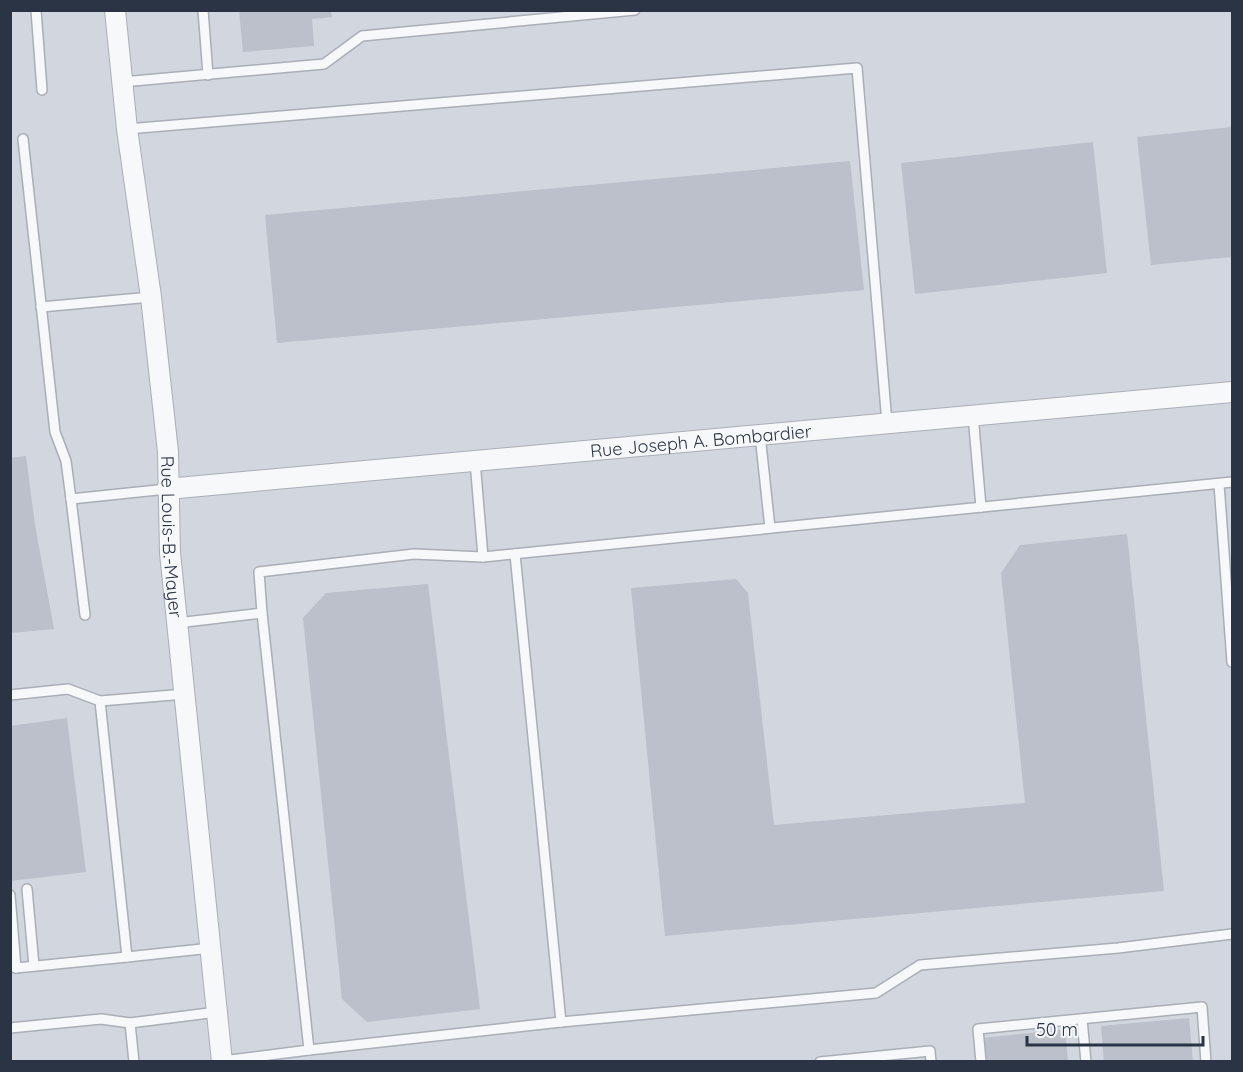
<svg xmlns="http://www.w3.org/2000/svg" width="1243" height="1072" font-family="Quicksand,sans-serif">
  <rect width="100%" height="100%" fill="#e4e7ec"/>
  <!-- built -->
  <rect fill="#d2d6de" x="11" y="11" width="1221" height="1050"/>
  <!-- building -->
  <g fill="#bbc0ca">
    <polygon points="239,10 331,10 332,17 312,19 314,46 243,52"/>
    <polygon points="1232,127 1232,257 1151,265 1137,137"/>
    <polygon points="1093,142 1107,273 915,294 901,163"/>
    <polygon points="850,161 864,290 277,343 265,215"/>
    <polygon points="26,456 35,525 54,629 10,633 10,458"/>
    <polygon points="1127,534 1164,891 665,936 631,588 736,579 748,593 774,825 1025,803 1001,573 1020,545"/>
    <polygon points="428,584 480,1009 367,1022 342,999 303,618 326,593"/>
    <polygon points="67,718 86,872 10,881 10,726"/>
    <polygon points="1189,1018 1193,1062 1104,1062 1101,1026"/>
    <polygon points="1065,1029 1068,1062 986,1062 983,1038"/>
  </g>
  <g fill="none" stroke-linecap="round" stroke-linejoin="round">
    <defs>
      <g id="lane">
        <polyline points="36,10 42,90"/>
        <polyline points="203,10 208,75"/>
        <polyline points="122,82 324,64 362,36 635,10"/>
        <polyline points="127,129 857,68 887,423"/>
        <polyline points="23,139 55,432 66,461 71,499 167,489"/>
        <polyline points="41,307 151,297"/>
        <polyline points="973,415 981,507"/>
        <polyline points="760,435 770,528"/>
        <polyline points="475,461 483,557 1232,482"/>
        <polyline points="1219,484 1232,662"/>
        <polyline points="71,499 85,615"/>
        <polyline points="515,554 561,1022"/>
        <polyline points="262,613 259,572 414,554 483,557"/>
        <polyline points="177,623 262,613 309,1050 222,1061"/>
        <polyline points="185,694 100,701 127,957 211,948"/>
        <polyline points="10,695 68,689 100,701"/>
        <polyline points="27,889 34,966"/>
        <polyline points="10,895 16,968"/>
        <polyline points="10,966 16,968 127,957"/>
        <polyline points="1082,1019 1086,1062"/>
        <polyline points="10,1028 101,1019 130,1023"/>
        <polyline points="309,1050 561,1022 876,993 920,965 1118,948 1232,934"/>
        <polyline points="134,1062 130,1023 217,1012"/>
        <polyline points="820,1062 930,1051 931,1062"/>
        <polyline points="981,1062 978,1029 1202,1007 1206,1062"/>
      </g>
      <g id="street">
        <path id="s1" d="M 115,10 L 127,129 L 151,297 L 168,452 L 170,553 L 222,1062"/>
        <path id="s2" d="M 167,489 L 1232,392"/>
      </g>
    </defs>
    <!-- lane casing -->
    <use href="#lane" stroke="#a9aeb7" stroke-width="12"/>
    <!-- street casing -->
    <use href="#street" stroke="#a9aeb7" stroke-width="22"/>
    <!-- lane -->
    <use href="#lane" stroke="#f7f8fa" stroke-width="9"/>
    <!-- street -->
    <use href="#street" stroke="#f7f8fa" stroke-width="20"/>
  </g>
  <g text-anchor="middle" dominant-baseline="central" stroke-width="6" stroke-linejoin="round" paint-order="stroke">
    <!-- street labels -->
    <g font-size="18" fill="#2b3445" stroke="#f4f6f9">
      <text stroke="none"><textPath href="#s2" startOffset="536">Rue Joseph A. Bombardier</textPath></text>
      <text stroke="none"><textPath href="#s1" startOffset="530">Rue Louis-B.-Mayer</textPath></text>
    </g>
  </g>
  <!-- border -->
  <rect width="1243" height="1072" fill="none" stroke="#2b3445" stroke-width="24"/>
  <!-- scale -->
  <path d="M1027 1036v9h176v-9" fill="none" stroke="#2b3445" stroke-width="3"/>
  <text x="1036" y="1036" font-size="18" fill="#2b3445" stroke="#f4f6f9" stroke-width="4.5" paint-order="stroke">50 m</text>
</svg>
